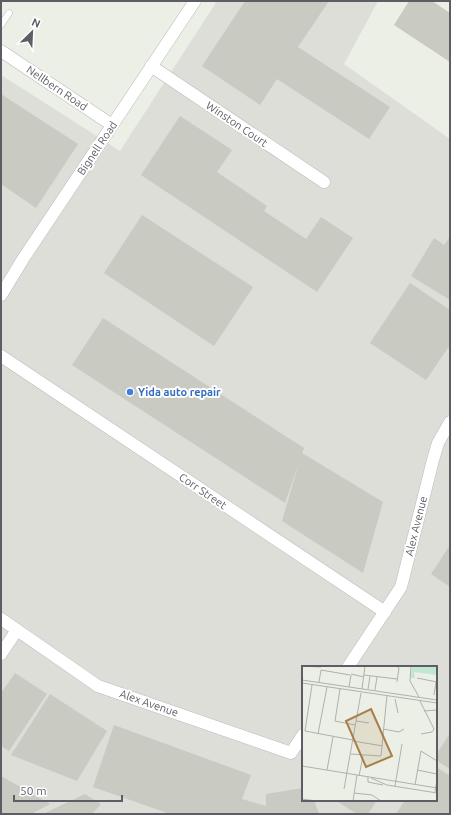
<svg xmlns="http://www.w3.org/2000/svg" width="451" height="815" font-family="Ubuntu,sans-serif">
  <rect width="100%" height="100%" fill="#ecefe5"/>
  <!-- industrial -->
  <path fill="#dcded7" fill-rule="evenodd" d="M 217,1 L 378,1 L 344,64 L 450,139 L 450,814 L 1,814 L 1,75 L 120,151 ZM 303,667 L 436,667 L 436,800 L 303,800 Z"/>
  <!-- building -->
  <g fill="#c9cac1">
    <polygon points="245,1 329,1 298,47 390,107 369,139 277,79 260,105 202,66"/>
    <polygon points="409,1 432,1 450,13 450,62 394,25"/>
    <polygon points="1,94 78,144 36,208 1,184"/>
    <polygon points="180,116 232,150 217,172 267,206 264,211 306,239 321,217 353,238 317,292 141,175"/>
    <polygon points="142,215 253,287 214,346 104,273"/>
    <polygon points="450,237 450,300 411,276 434,238 444,245"/>
    <polygon points="410,283 450,310 450,345 426,380 370,343"/>
    <polygon points="103,318 304,448 302,453 383,502 363,573 282,521 299,463 285,503 72,365"/>
    <polygon points="450,545 450,587 431,574"/>
    <polygon points="15,673 47,694 9,751 1,746 1,693"/>
    <polygon points="50,694 107,731 77,781 11,755"/>
    <polygon points="114,725 251,775 242,799 266,806 266,794 303,788 303,800 314,800 319,814 170,814 93,787"/>
    <polygon points="450,733 450,769 436,760 436,755"/>
    <polygon points="436,767 450,776 450,814 396,814 405,800 436,800"/>
    <polygon points="1,776 50,804 31,814 1,814"/>
    <polygon points="85,794 101,804 92,814 43,814"/>
    <polygon points="335,800 377,800 368,814 357,814"/>
  </g>
  <g fill="none" stroke-linecap="round" stroke-linejoin="round">
    <defs>
      <polyline id="service" points="1,25 9,13"/>
      <g id="minor">
        <polyline points="1,51 112,125"/>
        <polyline points="151,66 324,182"/>
        <polyline points="1,295 23,259 195,1"/>
        <polyline points="1,356 385,612"/>
        <polyline points="1,619 98,686 291,753 303,735"/>
        <polyline points="1,654 17,630"/>
        <polyline points="348,667 401,587 433,460 438,443 450,422"/>
      </g>
    </defs>
    <!-- service casing -->
    <use href="#service" stroke="#babac0" stroke-width="7"/>
    <!-- minor casing -->
    <use href="#minor" stroke="#babac0" stroke-width="13"/>
    <!-- service -->
    <use href="#service" stroke="#fff" stroke-width="6"/>
    <!-- minor -->
    <use href="#minor" stroke="#fff" stroke-width="12"/>
  </g>
  <!-- markers -->
  <circle fill="#3f7fe0" stroke="#fff" stroke-width="1.5" cx="130" cy="392" r="4"/>
  <g text-anchor="middle" dominant-baseline="central" stroke-width="4" stroke-linejoin="round" paint-order="stroke">
    <!-- street labels -->
    <g font-size="11" fill="#5d5d65" stroke="#fff">
      <text transform="translate(57 88) rotate(34)">Nellbern Road</text>
      <text transform="translate(237 124) rotate(34)">Winston Court</text>
      <text transform="translate(97 148) rotate(-56)">Bignell Road</text>
      <text transform="translate(203 491) rotate(34)">Corr Street</text>
      <text transform="translate(416 526) rotate(-76)">Alex Avenue</text>
      <text transform="translate(149 703) rotate(19)">Alex Avenue</text>
    </g>
    <!-- shop labels -->
    <g font-size="11" font-weight="bold" fill="#366cbe" stroke="#fff" text-anchor="start">
      <text x="138" y="392">Yida auto repair</text>
    </g>
  </g>
  <!-- overview -->
  <g transform="translate(302 666)">
    <rect width="135" height="135" fill="#ecefe5"/>
    <path d="M 110,0 L 135,0 L 135,9 L 112,6 L 113,12 L 109,12 Z" fill="#c2e6d4"/>
    <path fill="none" stroke="#afb1ae" stroke-width="1" d="M 0,0 L 19,1M 94,0 L 97,2 L 95,16M 109,0 L 108,15 L 117,31M 19,4 L 48,9M 49,8 L 62,11M 62,9 L 95,13M 115,12 L 135,16M 0,14 L 135,34M 17,16 L 19,4M 0,17 L 135,37M 10,19 L 3,65 L 51,74M 47,21 L 49,9M 38,23 L 33,55 L 53,59M 60,23 L 63,0M 66,23 L 68,10M 73,24 L 75,11M 132,29 L 134,16M 93,33 L 96,47M 118,35 L 132,63M 122,45 L 135,44M 54,55 L 67,57M 81,63 L 97,66 L 102,63M 16,68 L 25,21M 119,68 L 130,66 L 132,63M 51,75 L 81,80M 49,88 L 79,90 L 85,29M 0,100 L 135,122M 25,104 L 31,71M 115,104 L 135,108M 57,110 L 61,90M 66,111 L 66,116 L 81,119M 69,112 L 85,119 L 135,127M 113,119 L 119,85 L 135,95M 93,120 L 100,78M 42,123 L 59,27M 133,126 L 135,113M 52,127 L 70,129 L 79,135M 0,133 L 14,135M 51,135 L 55,109"/>
    <path fill="#a87f4a" fill-opacity="0.15" stroke="#a87f4a" stroke-width="2" d="M 69,43 L 90,90 L 64,101 L 44,55 Z"/>
    <rect width="135" height="135" fill="none" stroke="#5d5d65" stroke-width="2"/>
  </g>
  <!-- border -->
  <rect width="451" height="815" fill="none" stroke="#5d5d65" stroke-width="4"/>
  <!-- north arrow -->
  <g transform="translate(32 32) rotate(24)" stroke="#ffffff" stroke-width="3" paint-order="stroke">
  <path d="M0-3L7 15L0 10L-7 15Z" fill="#5d5d65"/>
  <text y="-6" font-size="11" font-weight="bold" text-anchor="middle" fill="#5d5d65">N</text>
  </g>
  <!-- scale -->
  <path d="M14 795v6h108v-6" fill="none" stroke="#5d5d65" stroke-width="2"/>
  <text x="20" y="795" font-size="12" fill="#5d5d65" stroke="#ffffff" stroke-width="3" paint-order="stroke">50 m</text>
</svg>
